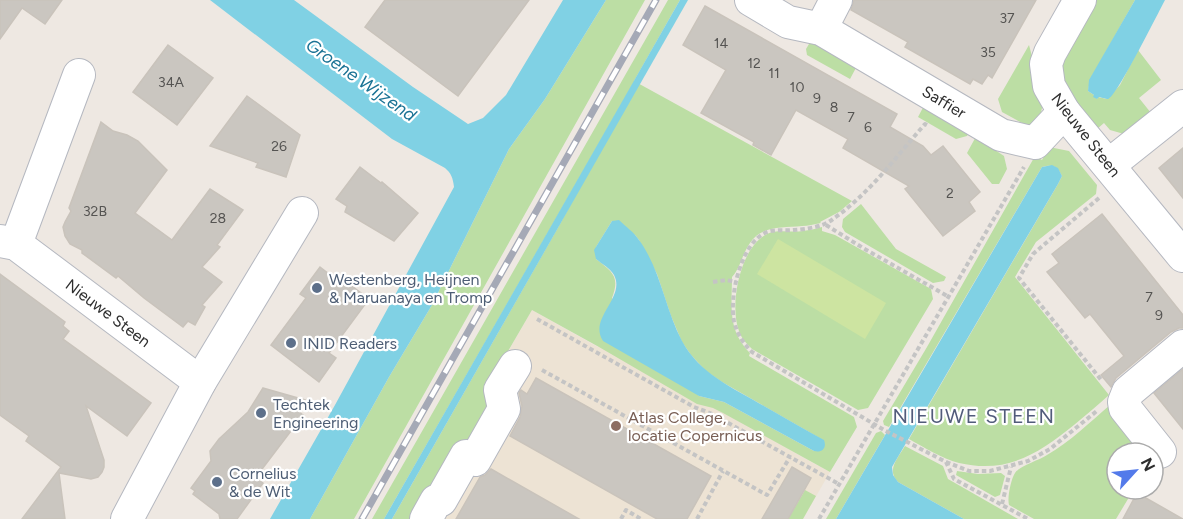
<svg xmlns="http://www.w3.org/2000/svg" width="1183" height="519" font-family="Figtree,sans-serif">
  <rect width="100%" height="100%" fill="#eee8e2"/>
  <!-- education -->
  <polygon fill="#ede3d4" points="532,310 598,347 603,341 806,459 830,472 803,519 412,519"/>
  <!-- green -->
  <g fill="#bcdea4" fill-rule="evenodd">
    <polygon points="606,0 645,0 354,519 310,519 389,377 432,305 509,149 545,99"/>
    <path d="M 668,0 L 680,0 L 634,81 L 852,201 L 839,212 L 820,222 L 821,223 C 814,224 808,226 802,226 C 783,228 762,225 750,243 C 742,254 741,267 732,277 C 732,306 727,330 750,353 L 749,356 L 854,417 L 857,427 L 830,472 L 723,413 L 713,408 L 697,404 L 599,347 L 532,310 L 493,377 L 494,406 L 418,519 L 392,519 L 560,224 L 634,88 L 634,82 L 384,519 L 372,519 ZM 612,221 L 635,235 L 639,240 L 657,274 L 671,316 L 682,342 L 691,355 L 706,371 L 722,382 L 823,440 L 814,451 L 724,402 L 699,396 L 612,298 C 620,277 613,272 596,259 L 596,247 Z"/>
    <polygon points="1093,0 1135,0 1090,80 1088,91 1094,95 1097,99 1098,97 1107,99 1120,85 1138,50 1161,80 1139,98 1151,113 1124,134 1110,130 1104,123 1097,129 1064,90 1059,66"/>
    <polygon points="812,39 858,64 850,79 807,55 806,49"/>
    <polygon points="1029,45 1045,106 1042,108 1038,126 1033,129 1002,112 998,99"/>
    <polygon points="926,102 972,127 967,136 956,139 918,117"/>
    <polygon points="979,131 995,142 992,148 1004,156 1007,169 999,184 992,184 967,153"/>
    <path d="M 1049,147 L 1069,151 L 1097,185 L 1096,194 L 1036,242 L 1015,277 L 1109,395 C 1098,405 1086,415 1074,425 C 1038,454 1007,474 959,463 C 941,458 925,448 909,439 L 1058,184 L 1062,176 C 1057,166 1053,164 1042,167 L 889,427 L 884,425 L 883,421 L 927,347 L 1035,156 L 1042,160 Z"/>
    <polygon points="861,204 896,249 946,277 944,281 933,283 845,232 842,227 843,219"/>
    <path d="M 822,227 L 822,231 L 835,235 L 931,289 L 933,299 L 868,408 L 858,410 L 752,349 C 747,344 741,338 739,331 C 729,305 740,247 767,234 C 778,229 791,233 803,231 C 809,230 816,229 822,227 Z"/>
    <path d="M 1110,405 L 1149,453 L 1117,453 L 1117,489 L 1134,489 L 1116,519 L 1034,519 L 1009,505 C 1007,498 1011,479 1015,473 C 1019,466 1040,460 1047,455 C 1070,442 1090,422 1110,405 Z"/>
    <polygon points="881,431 885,435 836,519 826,519 876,433"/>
    <path d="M 905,446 L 943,466 L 948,479 L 1018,519 L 964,519 L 898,482 C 886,470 898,458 905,446 Z"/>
    <polygon points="957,471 978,474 1001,473 1005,476 1000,495 995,497 956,475"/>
    <polygon points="805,490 816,496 803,519 788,519"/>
  </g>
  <!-- pitch -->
  <polygon fill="#cde4a1" points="778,239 886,303 865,339 757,274"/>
  <!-- water -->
  <g fill="#80d1e4">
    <path d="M 210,0 L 294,0 L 413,87 L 468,124 L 483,118 L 506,95 L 563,0 L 606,0 L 545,99 L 509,149 L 432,305 L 389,377 L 310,519 L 270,519 L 335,405 L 454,187 C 453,178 451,173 445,168 L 392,139 Z"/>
    <polygon points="680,0 688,0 392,519 384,519"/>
    <path d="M 1135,0 L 1165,0 C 1158,13 1116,98 1108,99 C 1106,99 1100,97 1099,97 L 1097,99 L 1093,97 L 1094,95 L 1088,91 L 1089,80 Z"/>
    <polygon points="1052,165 1058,168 1062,176 1058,184 892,467 893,475 898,482 964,519 836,519 1042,167"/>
    <path d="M 619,220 C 626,227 634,232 639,240 C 661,270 665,309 682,341 C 699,373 733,388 764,406 C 784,417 803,429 824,440 C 827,448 822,453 814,451 L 724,402 L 699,396 L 603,341 C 588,318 626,298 614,275 C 610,268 602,264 596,259 L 594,250 L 612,221 Z"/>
  </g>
  <!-- building -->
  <g fill="#cac6c0" stroke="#c9c3bb" stroke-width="1.5">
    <polygon points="0,0 62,0 45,24 22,8 0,39"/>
    <polygon points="385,0 529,0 458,96 365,27"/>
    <polygon points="854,0 1036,0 992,78 988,75 982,84 973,79 970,84 905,47 908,42 851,10"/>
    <polygon points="705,6 897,114 890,127 923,146 931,155 943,146 980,192 969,202 975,211 943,236 905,189 909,186 843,148 848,139 796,110 771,155 753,145 754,142 701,113 726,70 683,45"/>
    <polygon points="168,45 213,78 177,125 133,92"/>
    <polygon points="247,96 300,135 286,177 256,167 258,163 210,146"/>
    <polygon points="101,122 113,131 127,135 138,141 167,170 135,213 172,240 210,189 243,210 217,245 220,247 202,267 222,282 202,305 205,307 195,325 188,321 183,327 144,298 118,276 116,278 82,253 82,250 70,244 65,236 63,227 65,222 71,211 69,208"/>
    <polygon points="1183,148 1183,198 1159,168"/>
    <polygon points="360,167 381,183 382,182 418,213 394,241 345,212 347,206 336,199"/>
    <polygon points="1102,214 1183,315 1183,328 1179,328 1171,332 1116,378 1111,387 1101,375 1124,356 1090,314 1085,318 1047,272 1059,263 1052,254"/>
    <polygon points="320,267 342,284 345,281 369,299 329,353 336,358 319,382 271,345 306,298 300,294"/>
    <polygon points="0,274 65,322 63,326 69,331 63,339 151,403 127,436 86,406 104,460 104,467 102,472 98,477 91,479 59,473 65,519 22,519 61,467 26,441 29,436 0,415"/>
    <polygon points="1183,369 1183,429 1154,393"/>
    <polygon points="536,378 711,476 687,519 657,519 510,436 520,417 522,406 519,393 521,390 527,394"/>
    <polygon points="263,388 305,400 297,410 303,415 256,477 263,483 237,519 220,519 219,514 193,494 195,491 191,488 211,461 210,451 219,439 248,412"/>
    <polygon points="792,467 811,478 788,519 762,519"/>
    <polygon points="491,469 579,519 456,519 480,477 485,475"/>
    <polygon points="1137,493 1183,519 1123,519"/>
  </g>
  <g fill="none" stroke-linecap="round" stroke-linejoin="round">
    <defs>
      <g id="minor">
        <polyline points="751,0 788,22 821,29 1001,135 1035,143 1064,112"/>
        <polyline points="1080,0 1050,53 1046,64 1049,86 1064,112 1183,256"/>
        <polyline points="821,29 836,0"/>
        <polyline points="1109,165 1183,106"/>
        <polyline points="0,241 16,244 200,382"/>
        <polyline points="16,244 79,75"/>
        <polyline points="1160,452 1125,408 1124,402 1128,392 1183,346"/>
        <polyline points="127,519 200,382 302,213"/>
        <polyline points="426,519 436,501 441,500 466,456 475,460 504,409 500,390 515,366"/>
      </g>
    </defs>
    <!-- minor casing -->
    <use href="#minor" stroke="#b5b8c0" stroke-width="34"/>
    <!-- path -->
    <g stroke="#c4c4c4" stroke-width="4" stroke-dasharray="4.5 3" stroke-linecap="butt">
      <path d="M 927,125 L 925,124 C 896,157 869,194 833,219 C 823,227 807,229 794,230 C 785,231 776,229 767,232 C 741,242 729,296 734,321 C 737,334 743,343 752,352 L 884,430 L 946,462 L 954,479 L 1028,519"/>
      <polyline points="1099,198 1033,254 1019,278 1102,381"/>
      <polyline points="826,225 863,248 949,297"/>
      <polyline points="713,282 726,280 736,282"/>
      <polyline points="537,319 694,407 710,413 839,484"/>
      <polyline points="542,370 767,495 790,457"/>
      <polyline points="946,462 969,471 990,471 1028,461 1050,449 1098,410"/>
      <polyline points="1002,504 1011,467"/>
      <polyline points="621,519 626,510 641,519"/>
      <polyline points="697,519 723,471"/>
      <polyline points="819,519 1024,167"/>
    </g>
    <!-- minor -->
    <use href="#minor" stroke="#fff" stroke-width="32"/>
    <defs>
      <polyline id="rail" points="362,519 656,0"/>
    </defs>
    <!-- rail casing -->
    <use href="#rail" stroke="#a5a9b6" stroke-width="7"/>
    <!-- rail -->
    <use href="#rail" stroke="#fff" stroke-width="4.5" stroke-dasharray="14" stroke-linecap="butt"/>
  </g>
  <!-- markers -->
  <g fill="#5c6f8a" stroke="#fff" stroke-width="2">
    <circle cx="317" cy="288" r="6"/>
    <circle cx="291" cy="343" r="6"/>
    <circle cx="261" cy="413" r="6"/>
    <circle cx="217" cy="482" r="6"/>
  </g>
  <circle fill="#8d6e63" stroke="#fff" stroke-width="2" cx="616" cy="426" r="6"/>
  <g text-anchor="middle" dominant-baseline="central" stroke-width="4.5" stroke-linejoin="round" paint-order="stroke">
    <!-- number labels -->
    <g font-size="14" fill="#555452">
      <text x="1007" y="18">37</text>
      <text x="721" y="43">14</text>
      <text x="988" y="52">35</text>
      <text x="754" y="63">12</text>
      <text x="774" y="73">11</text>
      <text x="171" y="82">34A</text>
      <text x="797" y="87">10</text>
      <text x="817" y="98">9</text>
      <text x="834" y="107">8</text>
      <text x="851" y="117">7</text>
      <text x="868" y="127">6</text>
      <text x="279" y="146">26</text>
      <text x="950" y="193">2</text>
      <text x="95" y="211">32B</text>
      <text x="218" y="218">28</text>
      <text x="1149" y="297">7</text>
      <text x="1159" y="315">9</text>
    </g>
    <!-- street labels -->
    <g font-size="16" fill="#2e2e2e" stroke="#fff">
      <text transform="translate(944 102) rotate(31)">Saffier</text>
      <text transform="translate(1086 135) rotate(52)">Nieuwe Steen</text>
      <text transform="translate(108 313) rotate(37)">Nieuwe Steen</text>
    </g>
    <!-- service labels -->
    <g font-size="16" fill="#4e5e75" stroke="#fff" text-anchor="start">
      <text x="329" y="279">Westenberg, Heijnen<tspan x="329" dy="18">&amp; Maruanaya en Tromp</tspan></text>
      <text x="303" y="343">INID Readers</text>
      <text x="273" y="404">Techtek<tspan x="273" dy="18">Engineering</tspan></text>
      <text x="229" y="473">Cornelius<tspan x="229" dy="18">&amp; de Wit</tspan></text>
    </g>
    <!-- education labels -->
    <g font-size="16" fill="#785e54" stroke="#fff" text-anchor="start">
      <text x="628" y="417">Atlas College,<tspan x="628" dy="18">locatie Copernicus</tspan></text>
    </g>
    <!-- water labels -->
    <g font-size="18" font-style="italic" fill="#1b7395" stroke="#fff">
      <text transform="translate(361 80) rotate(35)">Groene Wijzend</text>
    </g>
    <!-- quarter labels -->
    <g font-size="20" letter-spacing="1.5" fill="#525c7b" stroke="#fff">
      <text x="974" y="416">NIEUWE STEEN</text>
    </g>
  </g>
  <!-- north arrow -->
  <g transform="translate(1135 471) rotate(63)"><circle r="28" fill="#ffffff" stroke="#ababab" stroke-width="1.5"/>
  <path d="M0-4.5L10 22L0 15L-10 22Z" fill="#537aea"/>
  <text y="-9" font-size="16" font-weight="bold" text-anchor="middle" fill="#2e2e2e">N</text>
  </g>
</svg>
